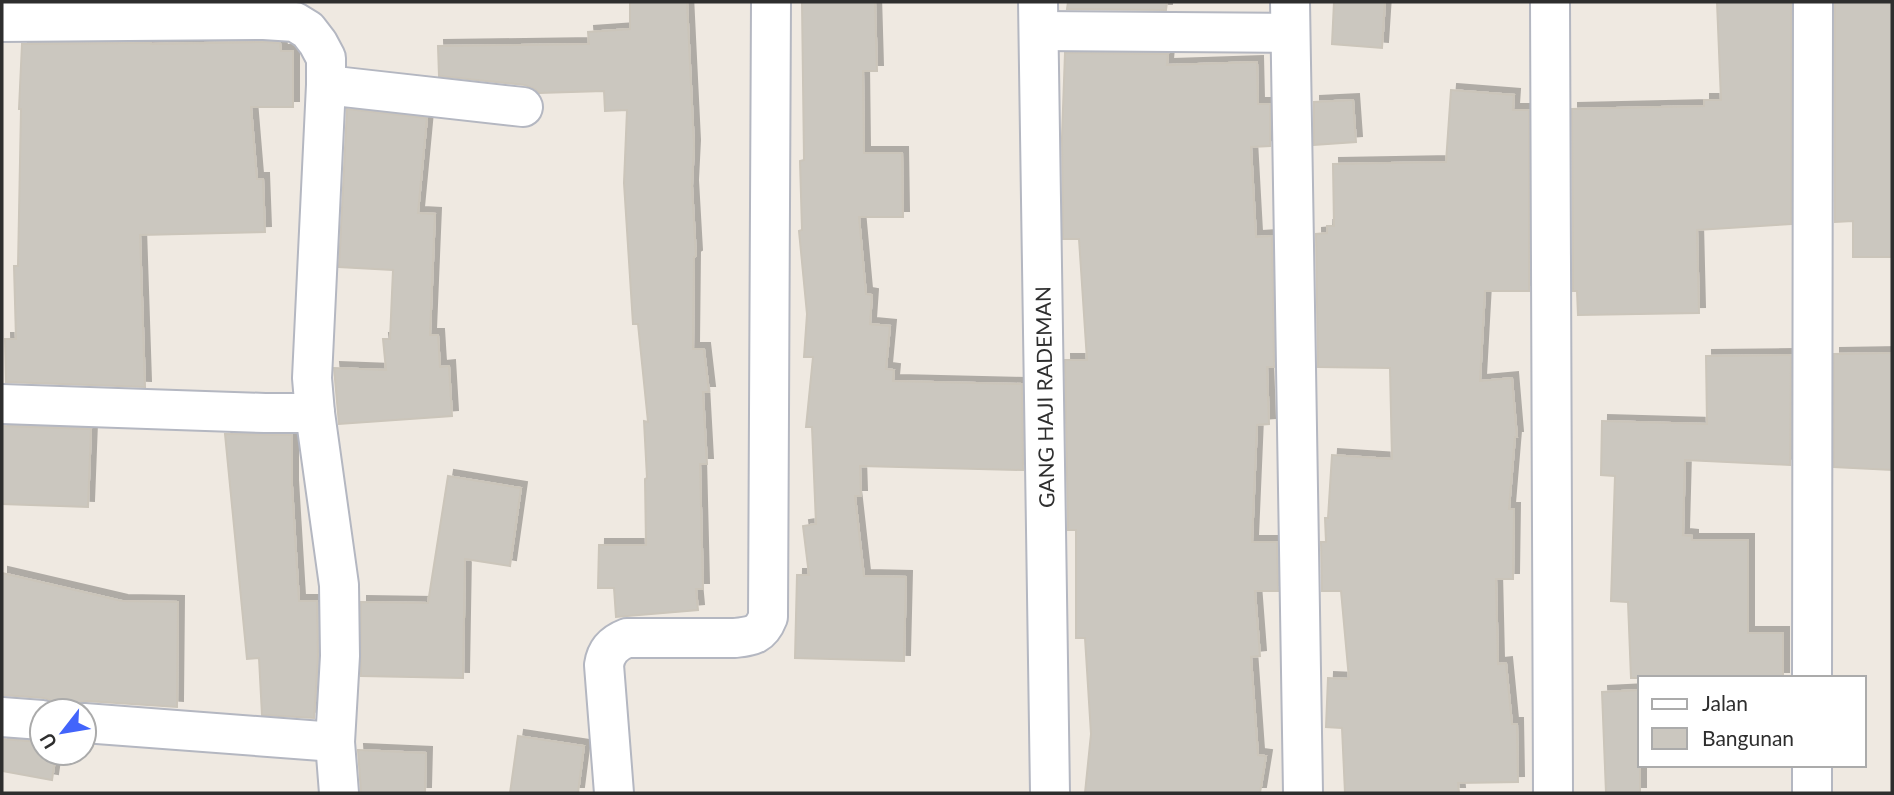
<svg xmlns="http://www.w3.org/2000/svg" width="1894" height="795" font-family="Lato,sans-serif">
  <defs>
    <filter id="shadow"><feDropShadow dx="6" dy="-6" stdDeviation="0" flood-color="#0004"/></filter>
  </defs>
  <rect width="100%" height="100%" fill="#efe9e1"/>
  <!-- building -->
  <g fill="#cbc7bf" stroke="#cbc5ba" stroke-width="2" filter="url(#shadow)">
    <polygon points="630,2 687,2 694,146 692,186 696,256 694,257 693,349 704,349 709,392 703,392 707,464 700,464 703,589 696,589 698,610 616,617 614,588 598,588 599,545 646,545 645,479 647,478 644,421 648,422 638,324 633,324 624,183 627,110 605,111 604,91 539,93 535,89 525,85 439,76 438,46 589,44 588,32 630,29"/>
    <polygon points="802,2 875,2 877,71 863,71 864,153 902,153 903,217 859,217 866,294 872,295 870,324 890,326 886,369 894,370 893,381 1022,384 1023,470 860,466 861,496 855,496 864,576 906,577 904,661 795,658 797,575 809,575 803,526 816,524 812,427 806,427 813,357 804,357 807,314 799,231 802,230 800,161 804,160"/>
    <polygon points="1068,2 1167,2 1166,10 1067,9"/>
    <polygon points="1334,2 1385,2 1382,48 1332,44"/>
    <polygon points="1717,2 1791,2 1791,224 1697,230 1699,313 1578,315 1577,291 1573,291 1572,109 1704,106 1704,100 1721,100"/>
    <polygon points="1835,2 1892,2 1892,257 1853,257 1853,221 1835,222"/>
    <polygon points="263,42 280,43 281,51 293,51 293,107 251,107 257,179 263,179 265,232 140,235 145,387 6,382 5,339 16,339 14,266 18,266 21,109 19,109 22,44 151,43 151,44"/>
    <polygon points="1065,53 1168,54 1167,65 1257,62 1258,104 1270,104 1270,146 1251,147 1256,237 1272,236 1274,367 1267,367 1269,424 1257,425 1252,542 1277,542 1278,591 1255,591 1260,656 1251,657 1258,755 1266,756 1260,793 1085,793 1091,734 1085,638 1076,638 1076,530 1068,530 1065,360 1087,360 1079,239 1063,239 1062,137"/>
    <polygon points="1451,90 1514,95 1513,110 1529,110 1529,291 1485,291 1480,381 1512,378 1517,437 1515,437 1509,509 1514,509 1513,579 1496,579 1498,664 1506,663 1512,724 1517,724 1518,782 1458,783 1459,793 1345,793 1342,728 1326,727 1328,678 1349,679 1341,591 1322,591 1321,542 1326,542 1325,518 1328,518 1332,455 1392,459 1390,368 1318,367 1316,234 1327,233 1327,226 1334,226 1333,164 1446,162"/>
    <polygon points="1353,100 1356,142 1314,145 1314,102"/>
    <polygon points="347,109 427,118 418,213 435,214 430,335 438,335 440,367 449,366 452,416 339,424 334,368 386,370 383,339 390,339 393,270 339,267"/>
    <polygon points="1892,353 1892,470 1834,467 1834,354"/>
    <polygon points="1791,355 1790,465 1685,460 1683,535 1692,536 1692,540 1748,540 1748,633 1783,633 1783,678 1631,678 1628,602 1611,601 1615,476 1601,475 1602,421 1707,424 1706,356"/>
    <polygon points="2,426 91,429 88,507 2,504"/>
    <polygon points="225,434 292,435 292,486 299,601 317,601 318,656 314,718 262,715 259,658 247,659"/>
    <polygon points="448,476 521,488 510,566 465,559 463,678 361,676 361,602 428,603"/>
    <polygon points="2,573 122,601 178,602 177,707 86,701 73,705 64,705 62,711 55,702 44,698 2,695"/>
    <polygon points="1640,690 1640,793 1606,793 1602,692"/>
    <polygon points="518,736 584,746 578,793 510,793"/>
    <polygon points="2,739 42,742 42,753 56,753 52,780 2,771"/>
    <polygon points="358,750 426,753 425,793 361,793"/>
  </g>
  <g fill="none" stroke-linecap="round" stroke-linejoin="round">
    <defs>
      <g id="minor">
        <polyline points="1038,2 1050,793"/>
        <polyline points="1290,2 1303,793"/>
        <polyline points="1550,2 1553,793"/>
        <polyline points="2,22 264,20 295,22 308,30 318,43 326,58 326,85"/>
        <polyline points="1039,31 1290,33"/>
        <polyline points="2,404 265,413 315,413 312,378 326,85 523,107"/>
        <polyline points="315,413 339,585 340,656 335,742 339,793"/>
        <polyline points="1812,678 1813,2"/>
        <polyline points="2,717 42,720"/>
        <polyline points="84,723 335,742"/>
        <path d="M 614,793 L 604,665 C 606,651 614,643 627,638 L 735,638 C 753,636 761,635 768,617 L 771,2"/>
        <polyline points="1812,793 1812,765"/>
      </g>
    </defs>
    <!-- minor casing -->
    <use href="#minor" stroke="#b4b7c1" stroke-width="42"/>
    <!-- minor -->
    <use href="#minor" stroke="#fff" stroke-width="38"/>
  </g>
  <g text-anchor="middle" dominant-baseline="central" stroke-width="5" stroke-linejoin="round" paint-order="stroke">
    <!-- street labels -->
    <g font-size="21" fill="#2e2e2e" stroke="#fff">
      <text transform="translate(1044 397) rotate(-91)">GANG HAJI RADEMAN</text>
    </g>
  </g>
  <!-- border -->
  <rect width="1894" height="795" fill="none" stroke="#2e2e2e" stroke-width="7"/>
  <!-- legend -->
  <rect x="1638" y="676" width="228" height="91" fill="#ffffff" stroke="#ababab" stroke-width="2"/>
  <rect x="1652" y="699" width="35" height="10" fill="#ffffff" stroke="#ababab" stroke-width="2"/>
  <text x="1702" y="711" font-size="21" fill="#2e2e2e">Jalan</text>
  <rect x="1652" y="728" width="35" height="21" fill="#cbc7bf" stroke="#ababab" stroke-width="2"/>
  <text x="1702" y="746" font-size="21" fill="#2e2e2e">Bangunan</text>
  <!-- north arrow -->
  <g transform="translate(63 732) rotate(239)"><circle r="33" fill="#ffffff" stroke="#ababab" stroke-width="2"/>
  <path d="M0-5L12 26L0 18L-12 26Z" fill="#4264fb"/>
  <text y="-10" font-size="19" font-weight="bold" text-anchor="middle" fill="#2e2e2e">U</text>
  </g>
</svg>
